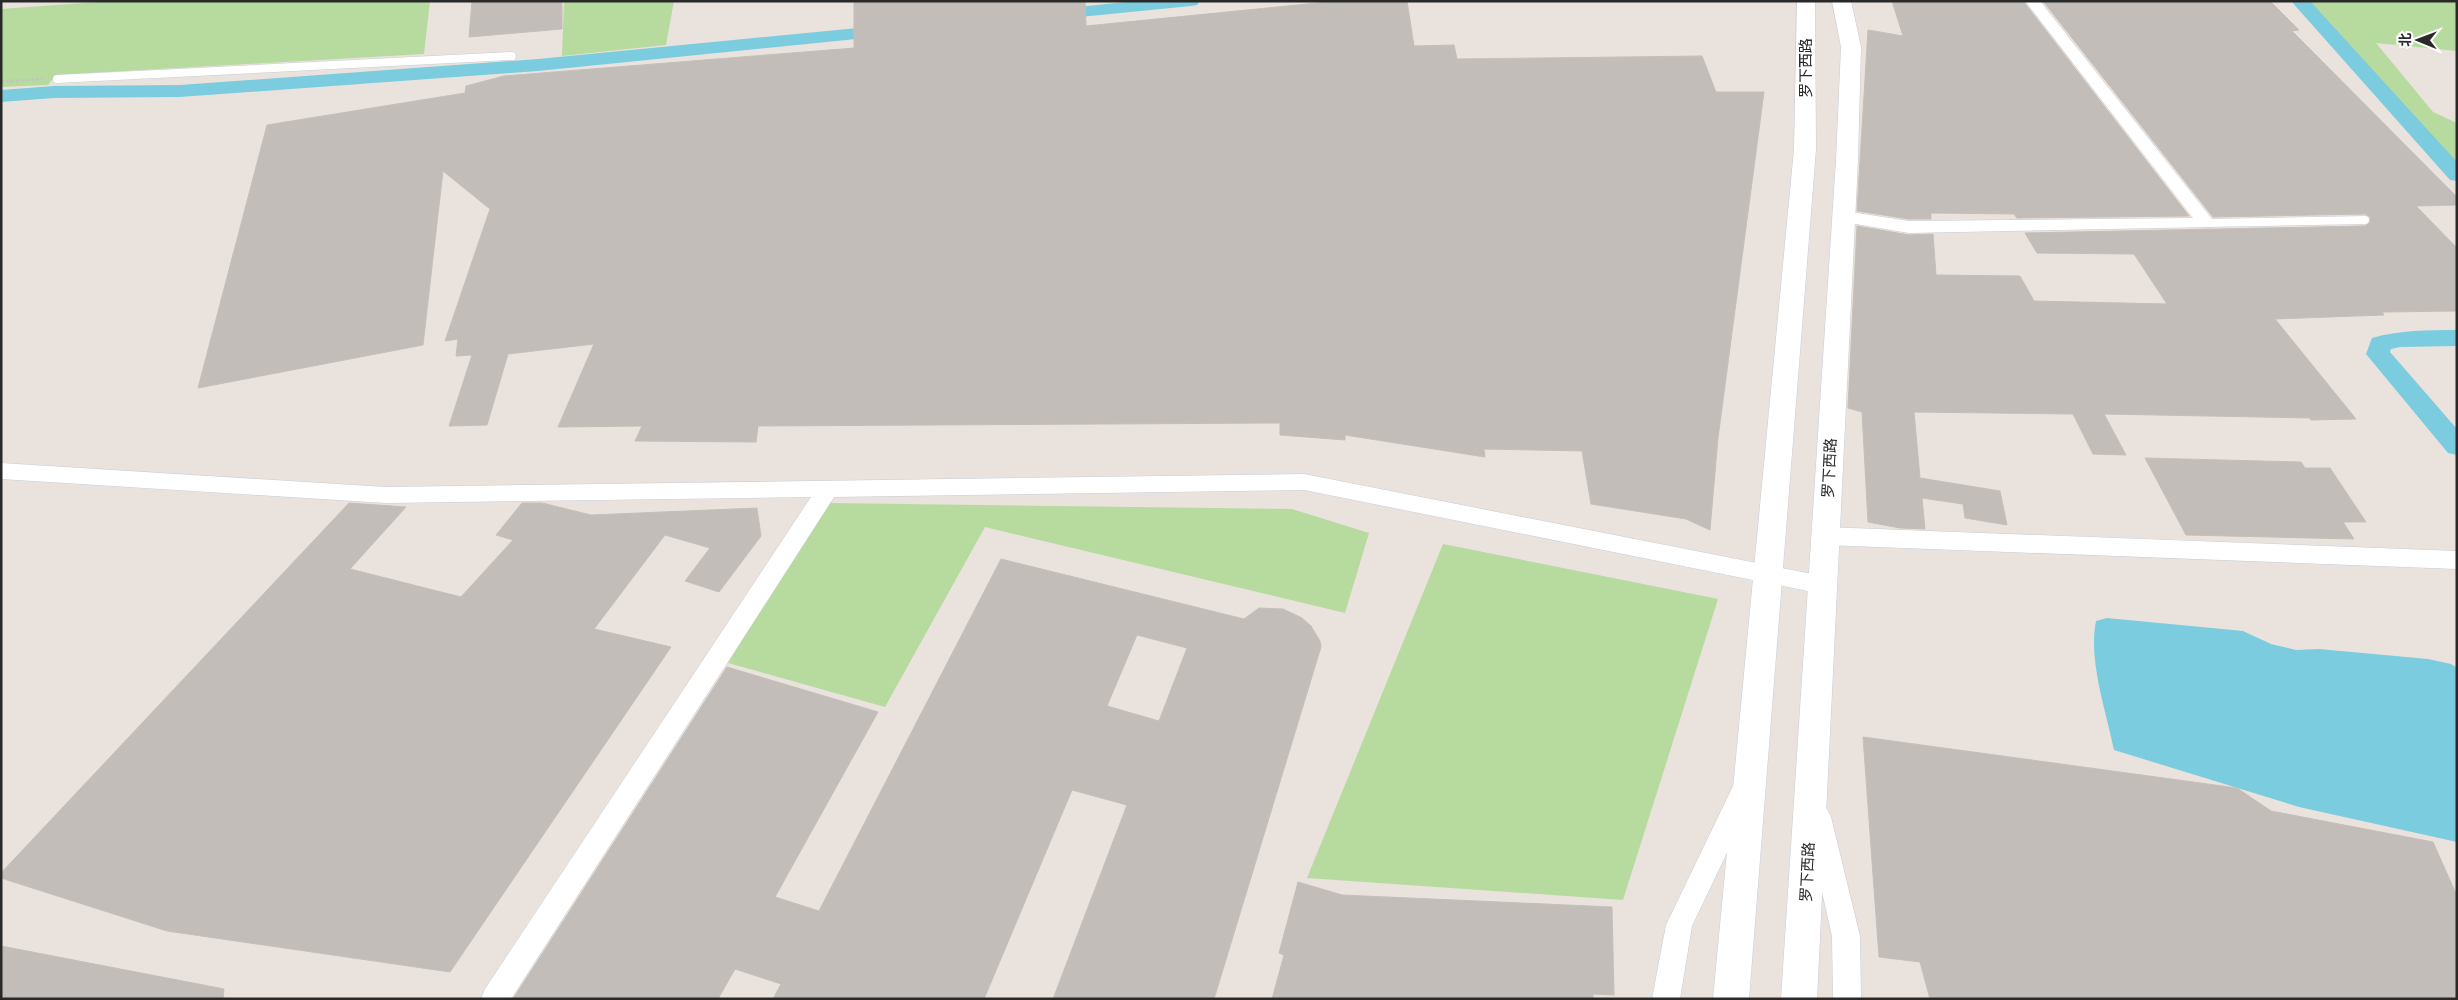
<svg xmlns="http://www.w3.org/2000/svg" width="2458" height="1000" font-family="'IBM Plex Sans','Noto Sans SC',sans-serif">
  <rect width="100%" height="100%" fill="#eae3dd"/>
  <!-- green -->
  <g fill="#b7da9f">
    <polygon points="111,1 430,1 424,54 56,75 48,85 1,87 1,9"/>
    <polygon points="564,1 674,1 666,45 562,56"/>
    <polygon points="2308,1 2457,1 2457,51 2376,43 2433,112 2457,123 2457,164"/>
    <polygon points="826,503 1292,509 1369,533 1345,613 985,527 885,707 728,663"/>
    <polygon points="1443,544 1718,599 1623,900 1307,878"/>
  </g>
  <!-- water -->
  <path fill="#7cccdf" d="M 2107,618 L 2243,631 L 2271,644 L 2296,650 L 2319,649 L 2428,659 L 2451,664 L 2457,668 L 2457,842 L 2299,807 L 2114,750 C 2106,710 2088,660 2096,621 Z"/>
  <g fill="none" stroke-linecap="round" stroke-linejoin="round">
    <!-- canal -->
    <g fill="#7cccdf" fill-rule="evenodd">
      <polygon points="1134,1 1200,1 1197,5 1191,6 1050,20 1044,19 1041,15 1044,11 1050,10"/>
      <polygon points="2291,1 2310,1 2457,162 2457,181 2450,180"/>
      <polygon points="889,25 896,27 898,31 896,35 538,71 180,97 54,98 1,102 1,90 54,86 180,85 538,59"/>
      <path d="M 2457,330 L 2457,346 L 2400,347 L 2391,349 L 2390,352 L 2457,429 L 2457,455 L 2448,453 L 2366,354 L 2372,338 C 2400,330 2427,330 2457,330 Z"/>
    </g>
  </g>
  <!-- building -->
  <g fill="#c2bdb9" stroke="#c5bfb7" fill-rule="evenodd">
    <polygon points="472,1 562,1 562,29 469,37"/>
    <polygon points="854,1 1085,1 1086,26 1337,1 1407,1 1414,46 1454,45 1457,59 1702,56 1716,92 1764,92 1718,438 1710,530 1686,519 1591,504 1582,451 1484,449 1485,457 1345,435 1345,440 1280,435 1280,423 758,426 756,442 635,441 642,426 558,427 594,344 508,354 487,425 449,426 472,355 456,356 458,339 445,341 490,209 443,171 423,345 198,388 267,125 465,93 466,86 504,76 854,48"/>
    <polygon points="1892,1 2023,1 2189,216 2017,218 2014,214 1931,213 1931,219 1909,219 1857,211 1868,30 1903,36"/>
    <polygon points="2043,1 2270,1 2299,30 2292,31 2457,197 2457,205 2416,206 2457,248 2457,311 2382,312 2384,315 2275,319 2356,419 2311,420 2310,418 2104,414 2126,455 2093,454 2073,414 1914,412 1920,478 2000,491 2007,525 1965,518 1963,504 1922,498 1925,529 1900,528 1868,522 1862,412 1848,408 1857,226 1909,235 1933,234 1936,275 2020,276 2034,301 2167,304 2134,254 2037,253 2025,233 2365,226 2370,222 2370,217 2365,214 2213,217"/>
    <polygon points="2145,458 2301,462 2305,468 2330,468 2366,522 2343,522 2354,539 2186,535"/>
    <polygon points="349,503 406,507 350,569 461,597 513,540 496,535 522,503 542,503 591,515 757,508 761,536 719,592 685,581 710,548 665,535 594,629 671,647 450,972 167,931 1,878 1,873"/>
    <path d="M 1001,559 L 1244,619 L 1259,608 L 1283,609 L 1302,618 L 1311,626 L 1320,641 L 1321,647 L 1214,999 L 1053,999 L 1127,805 L 1072,790 L 984,999 L 773,999 L 781,984 L 735,969 L 718,999 L 513,999 L 727,667 L 878,712 L 775,897 L 819,911 ZM 1137,635 L 1187,648 L 1159,721 L 1107,706 Z"/>
    <polygon points="1863,737 2237,788 2271,811 2433,842 2457,896 2457,999 1930,999 1920,962 1879,957"/>
    <polygon points="1298,882 1342,895 1612,907 1614,995 1593,994 1593,999 1272,999 1284,955 1279,953"/>
    <polygon points="1,946 224,989 223,999 1,999"/>
  </g>
  <g fill="none" stroke-linecap="round" stroke-linejoin="round">
    <defs>
      <g id="service">
        <polyline points="57,79 512,56"/>
        <polyline points="2206,223 2365,220"/>
      </g>
      <g id="minor">
        <polygon points="2025,1 2040,1 2212,219 2215,223 2212,227 1909,233 1838,221 1835,217 1838,213 1844,211 1909,221 2193,218"/>
        <polygon points="1,463 386,487 1304,474 1823,576 1831,579 1834,585 1831,591 1823,594 1304,490 834,497 511,999 481,999 485,989 811,497 386,503 1,479"/>
        <polygon points="1825,527 2457,551 2457,569 1825,545 1817,542 1814,536 1817,530"/>
        <polygon points="1743,781 1752,784 1756,792 1692,926 1680,999 1652,999 1666,925 1734,784"/>
        <polygon points="1818,805 1827,809 1831,817 1860,936 1861,999 1833,999 1832,936 1805,817 1809,809"/>
      </g>
      <g id="secondary">
        <polygon points="1797,1 1815,1 1816,149 1749,999 1713,999 1794,149"/>
        <polygon points="1832,1 1851,1 1861,47 1858,160 1817,999 1781,999 1836,160 1841,47"/>
      </g>
    </defs>
    <!-- service casing -->
    <use href="#service" stroke="#c8ccd5" stroke-width="9"/>
    <!-- minor casing -->
    <use href="#minor" stroke="#c8ccd5" stroke-width="1"/>
    <!-- secondary casing -->
    <use href="#secondary" stroke="#c8ccd5" stroke-width="1"/>
    <!-- path -->
    <polyline stroke="#c3c3c3" stroke-width="2.5" stroke-dasharray="3 2" stroke-linecap="butt" points="1,81 43,79"/>
    <!-- service -->
    <use href="#service" stroke="#fff" stroke-width="8"/>
    <!-- minor -->
    <use href="#minor" fill="#fff" fill-rule="evenodd"/>
    <!-- secondary -->
    <use href="#secondary" fill="#fff" fill-rule="evenodd"/>
  </g>
  <g text-anchor="middle" dominant-baseline="central" stroke-width="4" stroke-linejoin="round" paint-order="stroke">
    <!-- street labels -->
    <g font-size="15" fill="#292929" stroke="#fff">
      <text transform="translate(1805 68) rotate(-90)">罗下西路</text>
      <text transform="translate(1829 468) rotate(-87)">罗下西路</text>
      <text transform="translate(1807 872) rotate(-87)">罗下西路</text>
    </g>
  </g>
  <!-- border -->
  <rect width="2458" height="1000" fill="none" stroke="#292929" stroke-width="5"/>
  <!-- north arrow -->
  <g transform="translate(2418 40) rotate(271)" stroke="#ffffff" stroke-width="4" paint-order="stroke">
  <path d="M0-4L9 19L0 12L-9 19Z" fill="#292929"/>
  <text y="-8" font-size="14" font-weight="bold" text-anchor="middle" fill="#292929">北</text>
  </g>
</svg>
